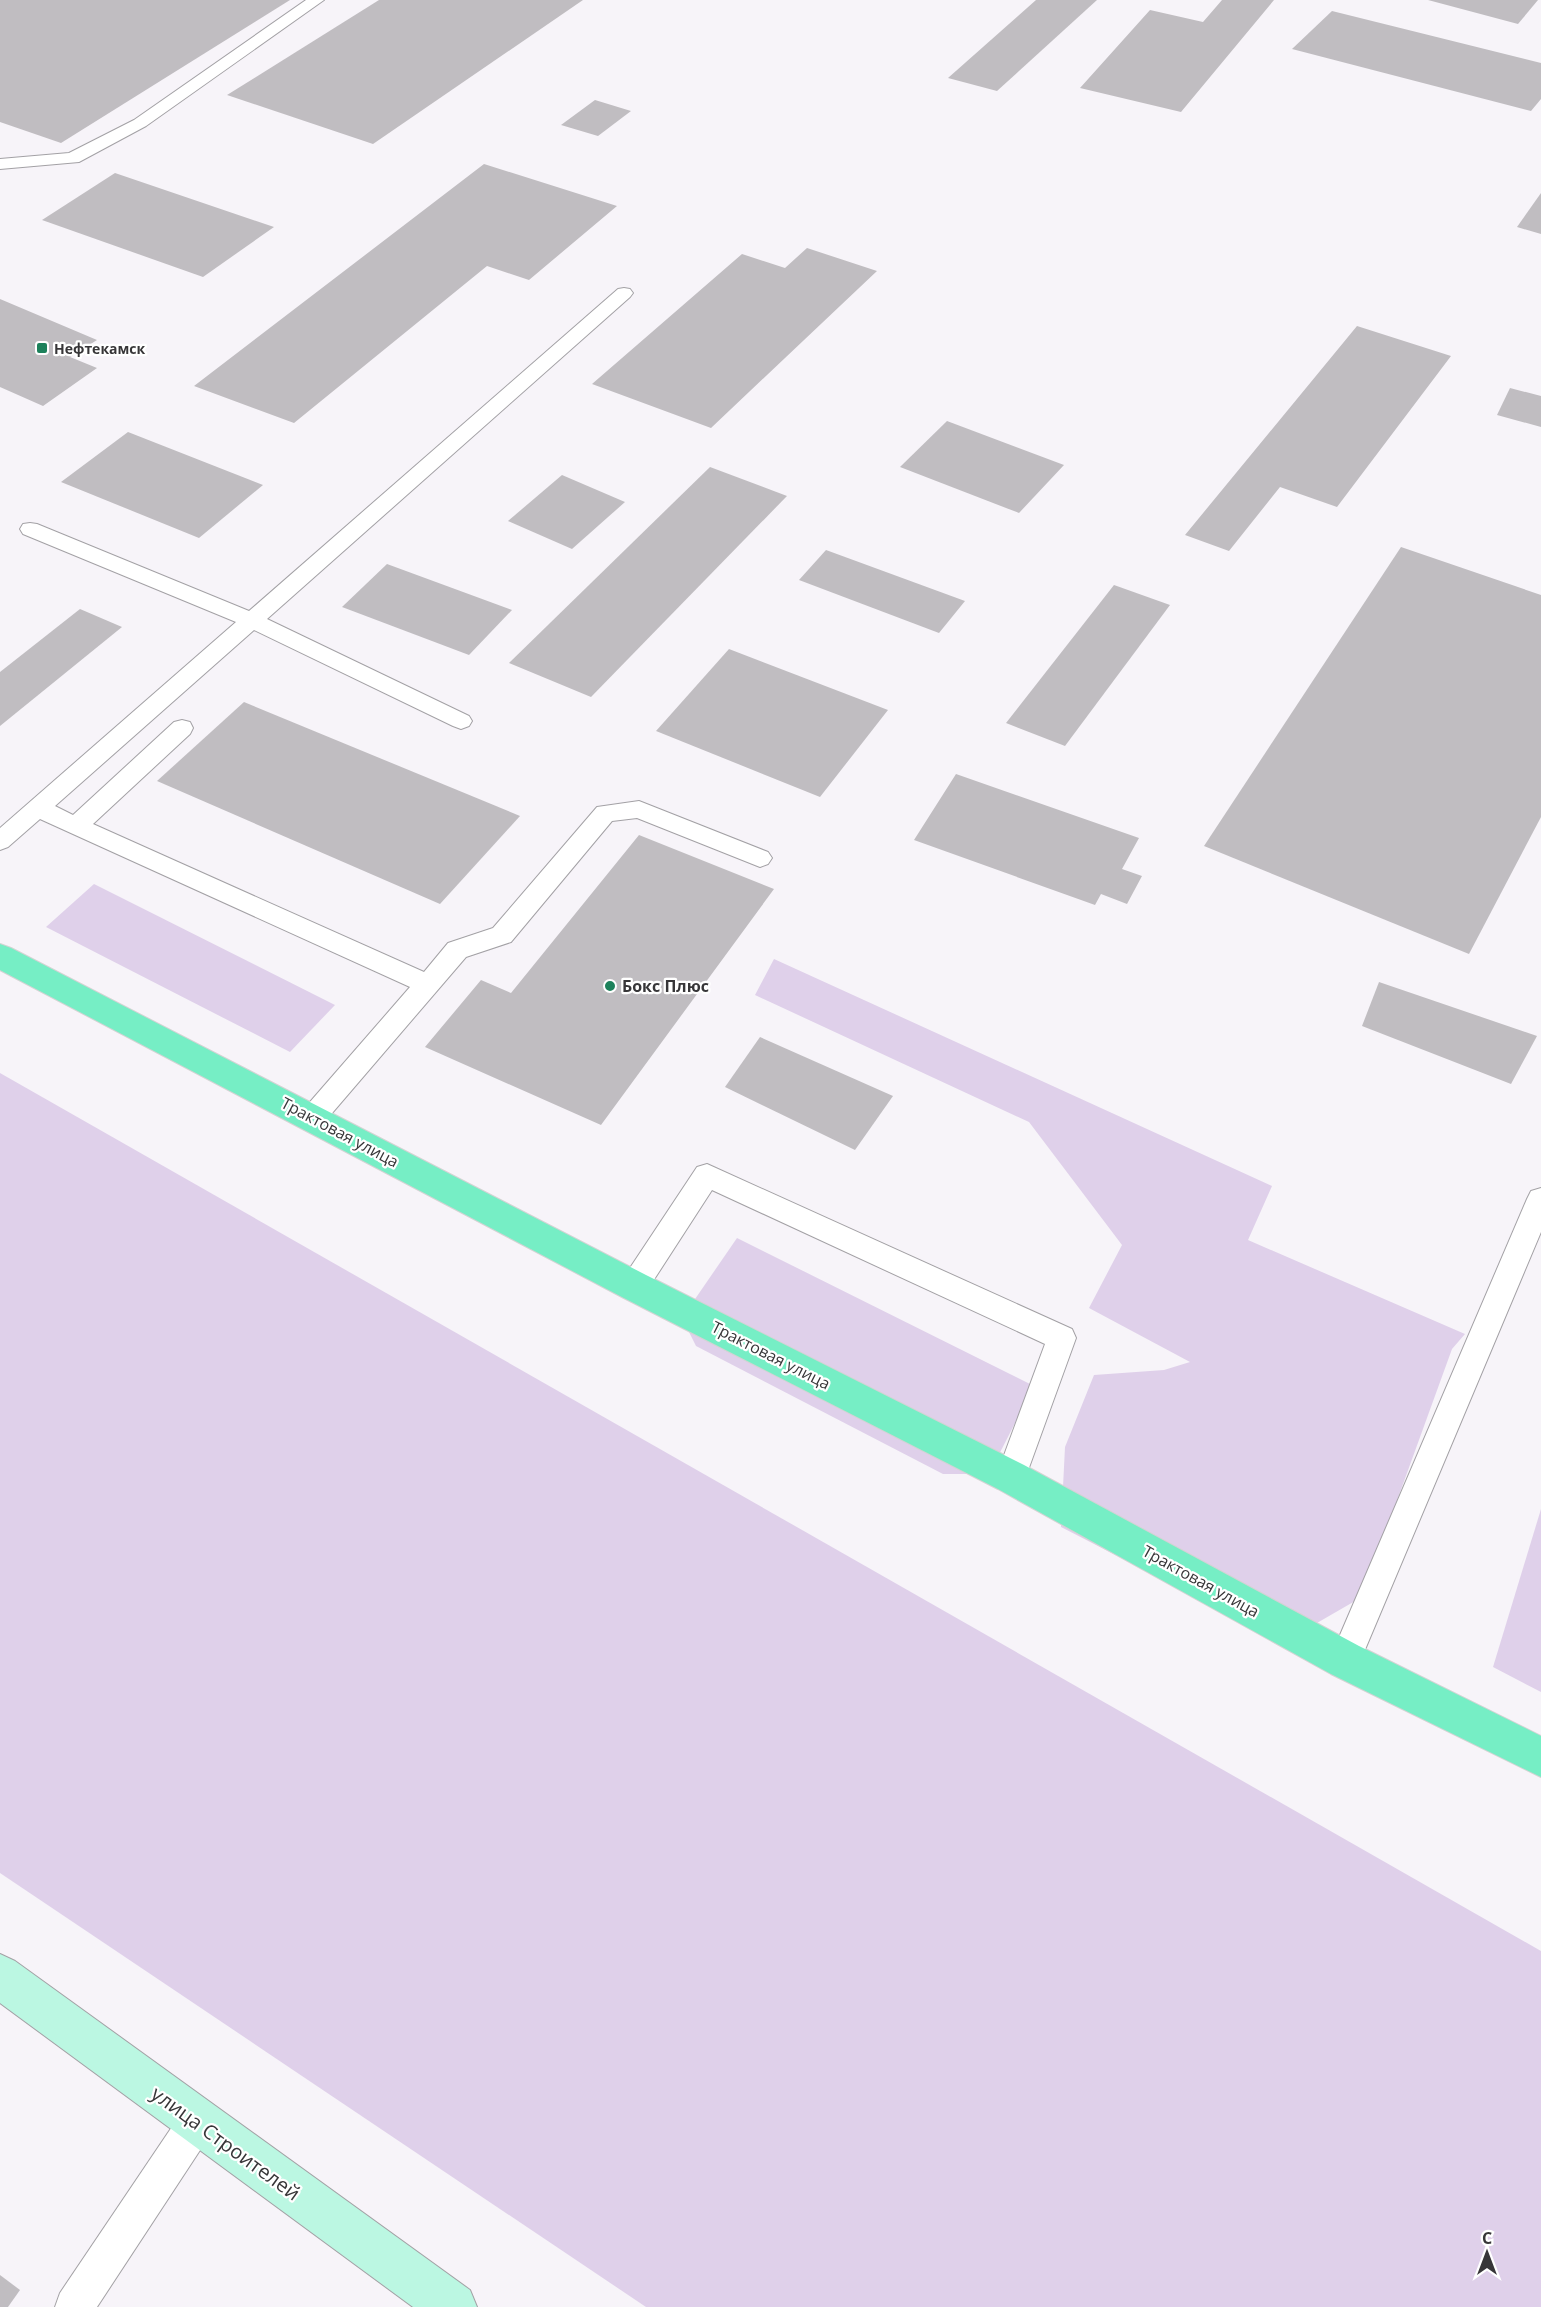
<svg xmlns="http://www.w3.org/2000/svg" width="1541" height="2307" font-family="'Open Sans',sans-serif">
  <rect width="100%" height="100%" fill="#f7f4f9"/>
  <!-- green -->
  <g fill="#dfd0ea">
    <polygon points="94,884 335,1005 290,1052 46,927"/>
    <polygon points="774,959 1272,1186 1248,1240 1465,1334 1452,1349 1362,1597 1284,1642 1061,1527 1065,1447 1094,1375 1164,1370 1190,1362 1089,1308 1122,1245 1029,1122 755,995"/>
    <polygon points="0,1073 1541,1951 1541,2307 646,2307 0,1873"/>
    <polygon points="737,1238 1034,1386 989,1474 943,1474 696,1346 682,1318"/>
    <polygon points="1541,1509 1541,1692 1493,1667"/>
  </g>
  <!-- building -->
  <g fill="#c0bdc1">
    <polygon points="0,0 290,0 61,143 0,122"/>
    <polygon points="379,0 583,0 373,144 227,95"/>
    <polygon points="1036,0 1097,0 997,91 948,78"/>
    <polygon points="1222,0 1274,0 1181,112 1080,88 1150,10 1203,22"/>
    <polygon points="1428,0 1538,0 1518,24"/>
    <polygon points="1332,11 1541,63 1541,99 1531,111 1292,49"/>
    <polygon points="595,100 631,111 598,136 561,125"/>
    <polygon points="484,164 617,206 529,280 487,266 294,423 194,386"/>
    <polygon points="115,173 274,227 203,277 42,220"/>
    <polygon points="1541,193 1541,234 1517,227"/>
    <polygon points="807,248 877,271 711,428 592,384 742,254 785,268"/>
    <polygon points="0,299 97,340 70,357 97,368 43,406 0,387"/>
    <polygon points="1357,326 1451,356 1337,507 1280,487 1229,551 1185,535"/>
    <polygon points="1510,388 1541,396 1541,427 1497,415"/>
    <polygon points="947,421 1064,465 1019,513 900,467"/>
    <polygon points="128,432 263,485 199,538 61,482"/>
    <polygon points="710,467 787,496 591,697 509,663"/>
    <polygon points="562,475 625,502 572,549 508,521"/>
    <polygon points="1401,547 1541,595 1541,817 1469,954 1204,846"/>
    <polygon points="826,550 965,601 939,633 799,580"/>
    <polygon points="387,564 512,610 469,655 342,607"/>
    <polygon points="1114,585 1170,605 1065,746 1006,723"/>
    <polygon points="80,609 122,627 0,726 0,672"/>
    <polygon points="729,649 888,710 820,797 656,731"/>
    <polygon points="244,702 520,816 440,904 157,781"/>
    <polygon points="956,774 1139,838 1122,869 1142,876 1127,904 1101,894 1095,905 914,840"/>
    <polygon points="639,835 774,889 601,1125 425,1047 481,980 511,993"/>
    <polygon points="1379,982 1537,1036 1511,1084 1362,1026"/>
    <polygon points="760,1037 893,1096 855,1150 725,1087"/>
    <polygon points="0,2275 20,2290 8,2307 0,2307"/>
  </g>
  <g fill="none" stroke-linecap="round" stroke-linejoin="round">
    <defs>
      <g id="lane">
        <polygon points="306,0 324,0 146,126 79,162 0,169 0,159 69,153 134,120"/>
        <polygon points="624,288 630,289 633,293 630,297 267,619 469,716 472,721 469,726 461,729 453,726 254,630 55,806 73,815 174,722 182,720 190,722 193,728 190,734 93,824 424,972 448,943 493,928 597,807 639,801 768,852 772,858 768,864 760,867 637,818 612,821 511,942 466,957 321,1126 312,1129 303,1126 299,1118 303,1110 410,987 40,819 8,847 0,850 0,828 236,622 23,534 20,529 23,524 30,523 37,524 249,611 618,289"/>
        <polygon points="707,1164 1072,1329 1076,1338 1022,1487 1011,1491 1000,1487 996,1477 1045,1344 712,1190 644,1295 634,1298 624,1295 620,1286 624,1277 697,1167"/>
        <polygon points="1541,1188 1541,1232 1356,1671 1345,1676 1334,1671 1329,1660 1334,1649 1527,1199 1531,1191"/>
        <polygon points="197,2104 210,2109 215,2122 210,2135 97,2307 55,2307 60,2293 184,2109"/>
      </g>
      <polygon id="secondary" points="0,1954 15,1961 470,2290 477,2307 413,2307 0,2003"/>
      <polygon id="primary" points="0,944 11,948 646,1275 1024,1465 1359,1646 1541,1736 1541,1777 1331,1674 998,1489 622,1297 0,970"/>
    </defs>
    <!-- lane casing -->
    <use href="#lane" stroke="#a3a1a5" stroke-width="2"/>
    <!-- secondary casing -->
    <use href="#secondary" stroke="#a3a1a5" stroke-width="2"/>
    <!-- primary casing -->
    <use href="#primary" stroke="#d3d3d3" stroke-width="2"/>
    <!-- lane -->
    <use href="#lane" fill="#fff" fill-rule="evenodd"/>
    <!-- secondary -->
    <use href="#secondary" fill="#bbf7e2" fill-rule="evenodd"/>
    <!-- primary -->
    <use href="#primary" fill="#76eec5" fill-rule="evenodd"/>
  </g>
  <!-- markers -->
  <g fill="#1d815b" stroke="#fff" stroke-width="2">
    <rect x="36" y="342" width="12" height="12" rx="3"/>
    <circle cx="610" cy="986" r="6"/>
  </g>
  <g text-anchor="middle" dominant-baseline="central" stroke-width="4.5" stroke-linejoin="round" paint-order="stroke">
    <!-- far-poi labels -->
    <g font-size="14" font-weight="bold" fill="#373638" stroke="#fff" text-anchor="start">
      <text x="54" y="348">Нефтекамск</text>
    </g>
    <!-- poi labels -->
    <g font-size="16" font-weight="bold" fill="#373638" stroke="#fff" text-anchor="start">
      <text x="622" y="986">Бокс Плюс</text>
    </g>
    <!-- street labels -->
    <g font-size="16" fill="#373638" stroke="#fff">
      <text transform="translate(340 1132) rotate(28)">Трактовая улица</text>
      <text transform="translate(771 1355) rotate(27)">Трактовая улица</text>
      <text transform="translate(1201 1581) rotate(29)">Трактовая улица</text>
    </g>
    <!-- near-street labels -->
    <g font-size="20" fill="#373638" stroke="#fff">
      <text transform="translate(226 2143) rotate(36)">улица Строителей</text>
    </g>
  </g>
  <!-- north arrow -->
  <g transform="translate(1487 2253)" stroke="#ffffff" stroke-width="4.5" paint-order="stroke">
  <path d="M0-4.5L10 22L0 15L-10 22Z" fill="#373638"/>
  <text y="-9" font-size="16" font-weight="bold" text-anchor="middle" fill="#373638">С</text>
  </g>
</svg>
